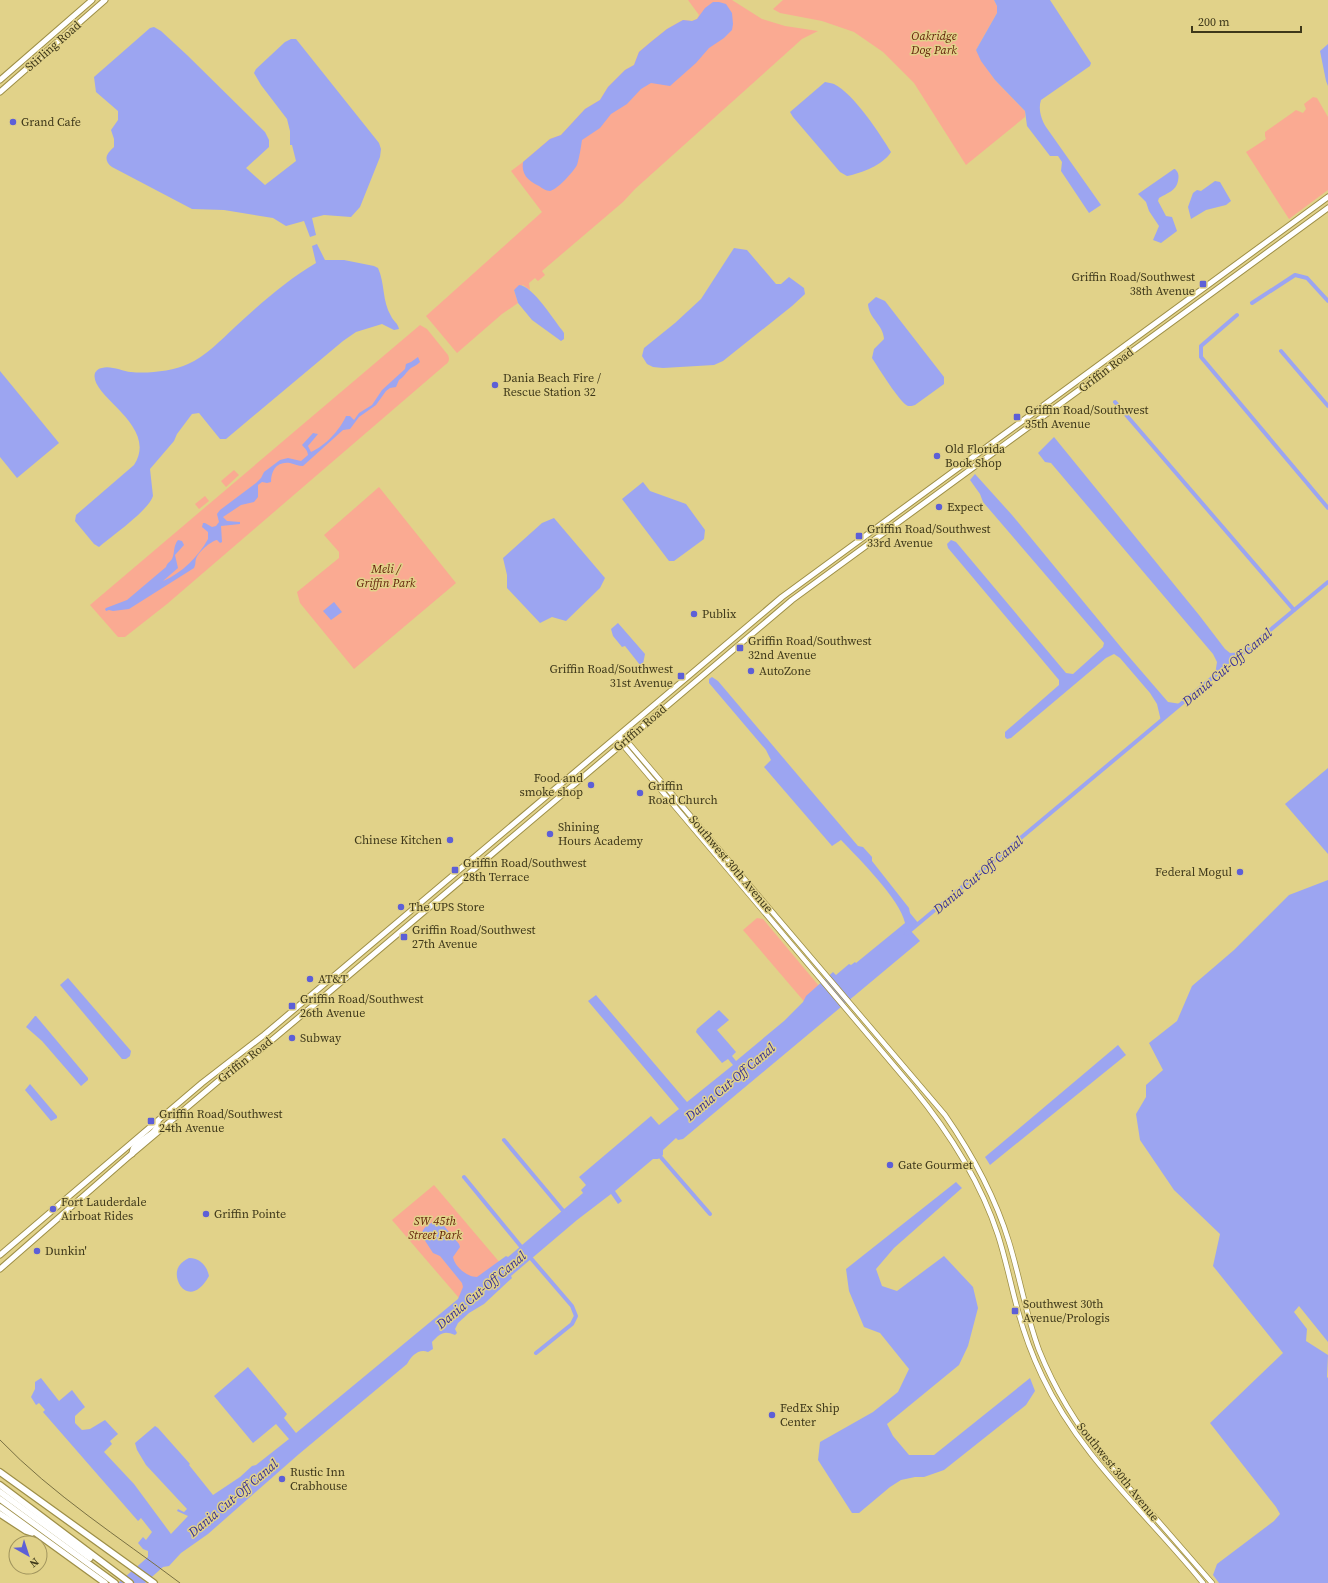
<svg xmlns="http://www.w3.org/2000/svg" width="1328" height="1583" font-family="'Source Serif 4',serif">
  <rect width="100%" height="100%" fill="#e1d289"/>
  <!-- green -->
  <g fill="#faaa92">
    <polygon points="688,0 732,0 762,19 785,26 818,31 802,39 635,189 623,202 542,271 545,275 538,281 535,278 529,283 530,290 523,285 514,290 518,303 502,314 457,353 426,316 542,212 511,171 523,162 550,139 561,135 585,109 600,100 608,87 625,70 634,65 639,52 652,41 667,29 683,20 692,21 697,19 699,15"/>
    <polygon points="783,0 994,0 997,6 997,13 976,50 995,80 1025,111 1025,117 966,165 914,83 883,52 854,32 822,21 780,13 773,9"/>
    <polygon points="1313,97 1317,98 1328,117 1328,190 1289,219 1246,152 1266,139 1265,136 1265,132 1292,113 1296,110 1303,113 1306,109 1304,104"/>
    <path d="M 420,325 L 427,329 L 448,355 C 450,360 449,362 445,365 L 167,604 L 125,637 L 118,637 L 90,605 Z"/>
    <polygon points="234,470 239,475 226,487 221,481"/>
    <polygon points="379,487 456,583 354,669 300,603 297,592 339,558 339,552 324,535"/>
    <polygon points="205,496 209,501 199,509 195,504"/>
    <polygon points="757,918 763,919 824,992 808,1006 743,930"/>
    <polygon points="434,1185 501,1264 459,1298 392,1220"/>
  </g>
  <!-- water -->
  <g fill="#9ca5f1">
    <path d="M 994,0 L 1050,0 L 1091,63 L 1090,66 L 1041,100 C 1038,109 1041,119 1046,127 L 1101,205 L 1089,213 L 1061,171 L 1062,162 L 1058,156 L 1050,156 L 1027,126 L 1025,111 L 995,80 L 981,61 L 976,50 L 997,13 L 997,6 Z"/>
    <path d="M 713,2 L 719,2 L 726,4 L 732,13 L 733,24 L 732,30 L 724,38 L 709,48 L 696,63 L 670,86 L 651,83 L 641,89 L 627,104 L 611,114 L 600,128 L 582,140 C 581,147 579,159 577,165 C 574,171 557,190 550,191 C 546,191 542,188 539,186 C 528,181 521,174 523,162 L 550,139 L 561,135 L 585,109 L 600,100 L 608,87 L 625,70 L 634,65 L 639,52 L 652,41 L 667,29 L 683,20 L 692,21 L 697,19 L 705,8 Z"/>
    <path d="M 154,27 L 161,31 L 187,55 L 265,132 L 269,140 L 269,147 L 246,168 L 265,185 L 296,161 L 292,145 L 290,145 L 290,131 L 287,119 L 261,85 L 254,73 L 256,69 L 285,42 L 291,39 L 296,39 L 379,143 L 381,149 L 380,157 L 360,207 L 351,217 L 324,215 L 312,218 L 316,235 L 310,237 L 304,221 L 286,226 L 273,218 L 224,210 L 192,209 L 112,167 C 103,160 106,154 114,147 L 114,139 L 111,130 L 118,120 L 118,111 L 96,92 L 94,77 L 150,28 Z"/>
    <polygon points="1328,44 1328,86 1326,81 1320,51"/>
    <path d="M 825,82 C 828,83 832,83 834,84 C 854,94 880,134 891,152 C 883,165 862,173 847,176 L 840,172 L 793,117 L 790,112 Z"/>
    <path d="M 1174,169 L 1175,169 C 1179,173 1179,176 1178,181 C 1176,191 1167,193 1159,198 L 1158,201 L 1166,216 L 1172,217 L 1177,231 L 1161,243 L 1153,240 L 1159,226 L 1149,211 L 1146,202 L 1138,194 Z"/>
    <polygon points="1215,181 1220,182 1231,201 1226,205 1206,210 1191,219 1188,207 1193,193 1197,190 1201,191"/>
    <path d="M 317,244 L 325,260 L 344,260 L 374,266 L 378,268 C 385,283 382,301 391,316 C 393,321 398,323 399,329 L 394,330 L 382,324 L 356,332 L 343,341 L 226,439 L 220,439 L 199,413 L 192,414 L 177,434 L 174,441 L 150,469 L 153,496 C 148,511 113,535 99,547 L 94,544 L 75,521 L 76,515 L 134,465 C 160,425 88,396 95,373 C 96,371 99,368 102,368 C 110,365 122,371 131,372 C 147,374 173,371 188,364 C 206,356 221,340 235,327 C 260,304 287,280 316,263 L 312,246 Z"/>
    <polygon points="734,248 747,250 776,284 781,284 789,277 804,288 805,294 792,306 723,361 714,365 663,368 653,367 647,364 642,356 644,348 675,323 701,299"/>
    <path d="M 519,285 C 533,286 553,319 562,330 L 564,333 L 564,339 L 561,341 L 532,320 L 518,303 L 514,290 Z"/>
    <path d="M 876,297 L 885,301 L 944,377 L 944,384 L 915,405 C 913,406 910,406 908,406 C 900,403 878,367 872,358 L 874,349 L 884,339 C 883,324 869,319 868,304 Z"/>
    <path d="M 418,357 L 420,362 C 417,365 414,366 411,368 C 406,372 404,377 399,380 L 396,387 L 390,388 L 386,391 L 376,405 L 359,417 L 350,429 L 343,430 L 303,466 C 298,466 295,464 290,463 C 277,461 271,470 271,482 L 267,483 L 262,482 L 258,485 L 258,497 L 254,502 L 241,505 L 223,517 L 227,521 L 240,522 L 240,524 L 221,526 L 222,542 L 220,543 L 217,540 C 211,541 198,552 196,559 C 195,562 196,564 194,568 L 129,609 L 113,611 L 109,610 L 106,611 L 105,609 L 106,608 L 127,600 L 166,567 C 167,563 169,563 172,559 C 175,553 173,546 178,540 L 182,541 L 184,545 L 175,555 L 178,568 L 163,581 C 182,573 198,557 208,539 L 208,532 L 202,527 L 203,523 L 205,523 L 212,527 L 216,526 L 219,522 L 217,514 L 220,510 L 256,483 L 261,478 L 264,472 L 280,460 L 288,458 L 301,461 L 308,455 C 307,449 305,449 302,445 L 313,433 L 318,434 L 308,446 L 311,452 C 325,446 340,430 346,416 L 350,416 L 354,420 L 359,413 L 372,405 L 382,390 L 405,369 L 406,364 L 411,362 Z"/>
    <polygon points="0,371 59,443 17,478 0,457"/>
    <polygon points="1054,437 1199,615 1225,649 1230,653 1243,652 1215,675 1217,662 1213,654 1051,463 1045,462 1038,453"/>
    <polygon points="975,474 1012,515 1124,651 1168,702 1181,704 1161,721 1157,704 1150,693 1120,658 1114,654 1106,658 1011,738 1007,739 1005,737 1005,732 1059,685 1059,680 948,548 947,544 951,540 956,542 1066,673 1073,674 1103,647 1104,643 983,502 980,494 970,480"/>
    <polygon points="643,482 650,491 686,504 705,530 704,539 674,561 669,561 622,499"/>
    <polygon points="554,518 605,578 600,588 566,621 552,617 540,623 507,588 507,575 503,558 542,523"/>
    <polygon points="334,602 342,612 331,620 323,611"/>
    <polygon points="618,623 645,654 643,664 640,665 625,646 622,647 613,636 611,629"/>
    <path d="M 712,677 L 718,681 L 858,846 L 863,847 L 872,857 L 872,861 L 909,908 L 910,913 L 919,924 L 911,931 L 920,941 L 683,1139 L 678,1140 L 676,1138 L 663,1150 L 663,1155 L 658,1159 L 653,1159 L 615,1191 L 622,1201 L 618,1204 L 611,1194 L 577,1220 L 511,1276 L 512,1278 L 484,1304 L 469,1313 L 458,1323 L 455,1329 L 457,1333 L 455,1335 C 443,1330 440,1334 432,1342 L 433,1349 L 428,1352 C 419,1348 411,1356 407,1364 L 299,1454 L 208,1534 L 181,1553 L 169,1566 L 163,1567 L 145,1583 L 118,1583 L 148,1557 L 148,1551 L 143,1549 L 138,1543 L 143,1537 L 146,1540 L 152,1532 L 141,1518 L 138,1521 L 43,1412 L 45,1410 L 39,1403 L 36,1405 L 31,1397 L 35,1389 L 35,1382 L 41,1378 L 59,1401 L 72,1390 L 85,1407 L 75,1416 L 75,1423 L 82,1430 L 90,1429 L 105,1420 L 118,1434 L 110,1441 L 112,1444 L 104,1452 L 134,1484 L 171,1534 L 188,1516 L 177,1511 L 178,1509 L 184,1512 L 187,1509 L 146,1465 L 137,1450 L 135,1443 L 155,1426 L 158,1428 L 190,1464 L 189,1465 L 213,1495 L 240,1477 L 252,1466 L 256,1465 L 289,1439 L 276,1424 L 253,1443 L 214,1396 L 248,1367 L 287,1414 L 284,1418 L 296,1433 L 458,1299 L 463,1287 L 462,1283 L 440,1256 L 433,1253 L 422,1236 L 422,1232 C 426,1224 432,1222 440,1221 L 459,1244 L 460,1247 L 453,1257 C 455,1267 467,1277 477,1277 L 506,1256 L 508,1257 L 583,1193 L 581,1190 L 586,1185 L 579,1177 L 651,1116 L 659,1125 L 679,1109 L 588,1001 L 596,995 L 687,1102 L 733,1065 L 728,1059 L 722,1063 L 696,1032 L 697,1029 L 719,1010 L 729,1020 L 717,1030 L 736,1052 L 732,1056 L 736,1061 L 784,1021 L 803,1002 L 806,996 L 833,972 L 836,975 L 849,964 L 851,965 L 855,962 L 856,963 L 905,923 C 900,899 859,859 841,840 L 832,846 L 764,767 L 771,760 L 766,750 L 709,683 L 709,679 Z"/>
    <polygon points="1328,768 1328,854 1285,804"/>
    <polygon points="1328,880 1328,1342 1299,1306 1294,1312 1307,1329 1306,1341 1328,1355 1327,1377 1328,1378 1328,1583 1219,1583 1213,1575 1217,1564 1274,1521 1280,1514 1276,1507 1210,1423 1283,1353 1213,1266 1220,1234 1174,1190 1140,1140 1136,1114 1146,1097 1146,1085 1163,1070 1149,1043 1177,1021 1192,986 1234,950 1289,895"/>
    <polygon points="68,978 131,1051 130,1056 126,1059 122,1059 60,985"/>
    <polygon points="35,1016 36,1016 88,1078 88,1080 81,1086 42,1041 26,1027"/>
    <polygon points="1118,1045 1126,1055 990,1165 985,1157"/>
    <polygon points="30,1084 57,1116 57,1118 51,1121 25,1090"/>
    <polygon points="956,1182 962,1188 894,1248 876,1269 882,1286 897,1291 944,1256 973,1287 978,1308 968,1346 959,1365 887,1424 893,1436 909,1455 934,1455 1030,1378 1035,1391 1026,1405 944,1470 924,1477 915,1477 901,1480 890,1487 859,1513 852,1513 818,1460 820,1442 873,1412 898,1392 909,1369 880,1333 864,1327 849,1291 846,1269"/>
    <path d="M 189,1258 C 200,1258 207,1266 209,1276 C 190,1310 170,1280 179,1266 C 182,1262 185,1260 189,1258 Z"/>
  </g>
  <g fill="none" stroke-linecap="round" stroke-linejoin="round">
    <!-- canal -->
    <g stroke="#9ca5f1" stroke-width="4">
      <polyline points="1252,303 1295,275 1307,278 1328,301"/>
      <polyline points="1237,315 1201,346 1201,357 1328,508"/>
      <polyline points="1281,351 1328,406"/>
      <polyline points="1115,402 1294,610"/>
      <polyline points="1239,656 1328,582"/>
      <polyline points="906,934 1218,673"/>
      <polyline points="504,1140 565,1213"/>
      <polyline points="658,1154 710,1214"/>
      <polyline points="464,1177 523,1249"/>
      <polyline points="529,1256 572,1306 576,1316 572,1324 536,1353"/>
    </g>
    <defs>
      <g id="secondary">
        <path d="M 618,736 L 626,740 L 945,1115 C 972,1154 995,1196 1009,1242 C 1020,1278 1026,1315 1039,1350 C 1055,1390 1078,1427 1105,1460 L 1212,1583"/>
        <path d="M 618,736 L 622,744 L 912,1087 C 949,1132 980,1180 998,1235 C 1006,1260 1011,1286 1018,1311 C 1024,1333 1032,1355 1042,1376 C 1080,1457 1148,1515 1203,1583"/>
      </g>
      <g id="primary">
        <polyline points="0,80 92,0"/>
        <polyline points="0,92 105,0"/>
        <path d="M 132,1154 C 132,1139 158,1137 158,1122"/>
        <polyline points="0,1255 202,1083 264,1035 782,597 1328,197"/>
        <polyline points="0,1269 127,1158 223,1077 260,1050 315,1004 792,600 1328,208"/>
      </g>
      <g id="highway">
        <polyline points="0,1472 154,1583"/>
        <polyline points="0,1485 130,1583"/>
        <polyline points="0,1492 90,1558"/>
        <polyline points="0,1499 115,1583"/>
        <polyline points="0,1507 105,1583"/>
        <polyline points="0,1514 26,1531 32,1533"/>
      </g>
    </defs>
    <!-- secondary casing -->
    <use href="#secondary" stroke="#9e8f47" stroke-width="6"/>
    <!-- primary casing -->
    <use href="#primary" stroke="#9e8f47" stroke-width="7"/>
    <!-- highway casing -->
    <use href="#highway" stroke="#9e8f47" stroke-width="8"/>
    <!-- secondary -->
    <use href="#secondary" stroke="#fff" stroke-width="4.5"/>
    <!-- primary -->
    <use href="#primary" stroke="#fff" stroke-width="5"/>
    <!-- highway -->
    <use href="#highway" stroke="#fff" stroke-width="5.5"/>
    <!-- rail -->
    <path stroke="#797042" stroke-width="1" d="M 0,1440 C 53,1495 119,1537 180,1583"/>
  </g>
  <!-- markers -->
  <g fill="#5d5fd7" stroke="#e1d289" stroke-width="1.5">
    <circle cx="13" cy="122" r="4"/>
    <rect x="1199" y="280" width="8" height="8" rx="2"/>
    <circle cx="495" cy="385" r="4"/>
    <rect x="1013" y="413" width="8" height="8" rx="2"/>
    <circle cx="937" cy="456" r="4"/>
    <circle cx="939" cy="507" r="4"/>
    <rect x="855" y="532" width="8" height="8" rx="2"/>
    <circle cx="694" cy="614" r="4"/>
    <rect x="736" y="644" width="8" height="8" rx="2"/>
    <circle cx="751" cy="671" r="4"/>
    <rect x="677" y="672" width="8" height="8" rx="2"/>
    <circle cx="591" cy="785" r="4"/>
    <circle cx="640" cy="793" r="4"/>
    <circle cx="550" cy="834" r="4"/>
    <circle cx="450" cy="840" r="4"/>
    <rect x="451" y="866" width="8" height="8" rx="2"/>
    <circle cx="1240" cy="872" r="4"/>
    <circle cx="401" cy="907" r="4"/>
    <rect x="400" y="933" width="8" height="8" rx="2"/>
    <circle cx="310" cy="979" r="4"/>
    <rect x="288" y="1002" width="8" height="8" rx="2"/>
    <circle cx="292" cy="1038" r="4"/>
    <rect x="147" y="1117" width="8" height="8" rx="2"/>
    <circle cx="890" cy="1165" r="4"/>
    <circle cx="53" cy="1209" r="4"/>
    <circle cx="206" cy="1214" r="4"/>
    <circle cx="37" cy="1251" r="4"/>
    <rect x="1011" y="1307" width="8" height="8" rx="2"/>
    <circle cx="772" cy="1415" r="4"/>
    <circle cx="282" cy="1479" r="4"/>
  </g>
  <g text-anchor="middle" dominant-baseline="central" stroke-width="3" stroke-linejoin="round" paint-order="stroke">
    <!-- park labels -->
    <g font-size="12" font-style="italic" fill="#601f08" stroke="#e1d289">
      <text x="934" y="36">Oakridge<tspan x="934" dy="14">Dog Park</tspan></text>
      <text x="386" y="569">Meli /<tspan x="386" dy="14">Griffin Park</tspan></text>
      <text x="435" y="1221">SW 45th<tspan x="435" dy="14">Street Park</tspan></text>
    </g>
    <!-- street labels -->
    <g font-size="12" fill="#3e381a" stroke="#e1d289">
      <text transform="translate(53 46) rotate(-41)">Stirling Road</text>
      <text transform="translate(1106 370) rotate(-37)">Griffin Road</text>
      <text transform="translate(640 728) rotate(-40)">Griffin Road</text>
      <text transform="translate(731 864) rotate(50)">Southwest 30th Avenue</text>
      <text transform="translate(245 1060) rotate(-38)">Griffin Road</text>
      <text transform="translate(1118 1472) rotate(51)">Southwest 30th Avenue</text>
    </g>
    <!-- poi labels -->
    <g font-size="12" fill="#3e381a" stroke="#e1d289" text-anchor="start">
      <text x="21" y="122">Grand Cafe</text>
      <text x="1195" y="277" text-anchor="end">Griffin Road/Southwest<tspan x="1195" dy="14">38th Avenue</tspan></text>
      <text x="503" y="378">Dania Beach Fire /<tspan x="503" dy="14">Rescue Station 32</tspan></text>
      <text x="1025" y="410">Griffin Road/Southwest<tspan x="1025" dy="14">35th Avenue</tspan></text>
      <text x="945" y="449">Old Florida<tspan x="945" dy="14">Book Shop</tspan></text>
      <text x="947" y="507">Expect</text>
      <text x="867" y="529">Griffin Road/Southwest<tspan x="867" dy="14">33rd Avenue</tspan></text>
      <text x="702" y="614">Publix</text>
      <text x="748" y="641">Griffin Road/Southwest<tspan x="748" dy="14">32nd Avenue</tspan></text>
      <text x="673" y="669" text-anchor="end">Griffin Road/Southwest<tspan x="673" dy="14">31st Avenue</tspan></text>
      <text x="759" y="671">AutoZone</text>
      <text x="583" y="778" text-anchor="end">Food and<tspan x="583" dy="14">smoke shop</tspan></text>
      <text x="648" y="786">Griffin<tspan x="648" dy="14">Road Church</tspan></text>
      <text x="558" y="827">Shining<tspan x="558" dy="14">Hours Academy</tspan></text>
      <text x="442" y="840" text-anchor="end">Chinese Kitchen</text>
      <text x="463" y="863">Griffin Road/Southwest<tspan x="463" dy="14">28th Terrace</tspan></text>
      <text x="1232" y="872" text-anchor="end">Federal Mogul</text>
      <text x="409" y="907">The UPS Store</text>
      <text x="412" y="930">Griffin Road/Southwest<tspan x="412" dy="14">27th Avenue</tspan></text>
      <text x="318" y="979">AT&amp;T</text>
      <text x="300" y="999">Griffin Road/Southwest<tspan x="300" dy="14">26th Avenue</tspan></text>
      <text x="300" y="1038">Subway</text>
      <text x="159" y="1114">Griffin Road/Southwest<tspan x="159" dy="14">24th Avenue</tspan></text>
      <text x="898" y="1165">Gate Gourmet</text>
      <text x="61" y="1202">Fort Lauderdale<tspan x="61" dy="14">Airboat Rides</tspan></text>
      <text x="214" y="1214">Griffin Pointe</text>
      <text x="45" y="1251">Dunkin'</text>
      <text x="1023" y="1304">Southwest 30th<tspan x="1023" dy="14">Avenue/Prologis</tspan></text>
      <text x="780" y="1408">FedEx Ship<tspan x="780" dy="14">Center</tspan></text>
      <text x="290" y="1472">Rustic Inn<tspan x="290" dy="14">Crabhouse</tspan></text>
    </g>
    <!-- water labels -->
    <g font-size="13" font-style="italic" fill="#342d98" stroke="#e1d289">
      <text transform="translate(1227 667) rotate(-40)">Dania Cut-Off Canal</text>
      <text transform="translate(978 875) rotate(-40)">Dania Cut-Off Canal</text>
      <text transform="translate(730 1082) rotate(-40)">Dania Cut-Off Canal</text>
      <text transform="translate(481 1290) rotate(-40)">Dania Cut-Off Canal</text>
      <text transform="translate(233 1498) rotate(-40)">Dania Cut-Off Canal</text>
    </g>
  </g>
  <!-- north arrow -->
  <g transform="translate(28 1555) rotate(141)"><circle r="19" fill="#e1d289" stroke="#a0945d"/>
  <path d="M0-3L7 15L0 10L-7 15Z" fill="#5d5fd7"/>
  <text y="-6" font-size="11" font-weight="bold" text-anchor="middle" fill="#3e381a">N</text>
  </g>
  <!-- scale -->
  <path d="M1192 26v6h109v-6" fill="none" stroke="#3e381a" stroke-width="2"/>
  <text x="1198" y="26" font-size="12" fill="#3e381a" stroke="#e1d289" stroke-width="3" paint-order="stroke">200 m</text>
</svg>
